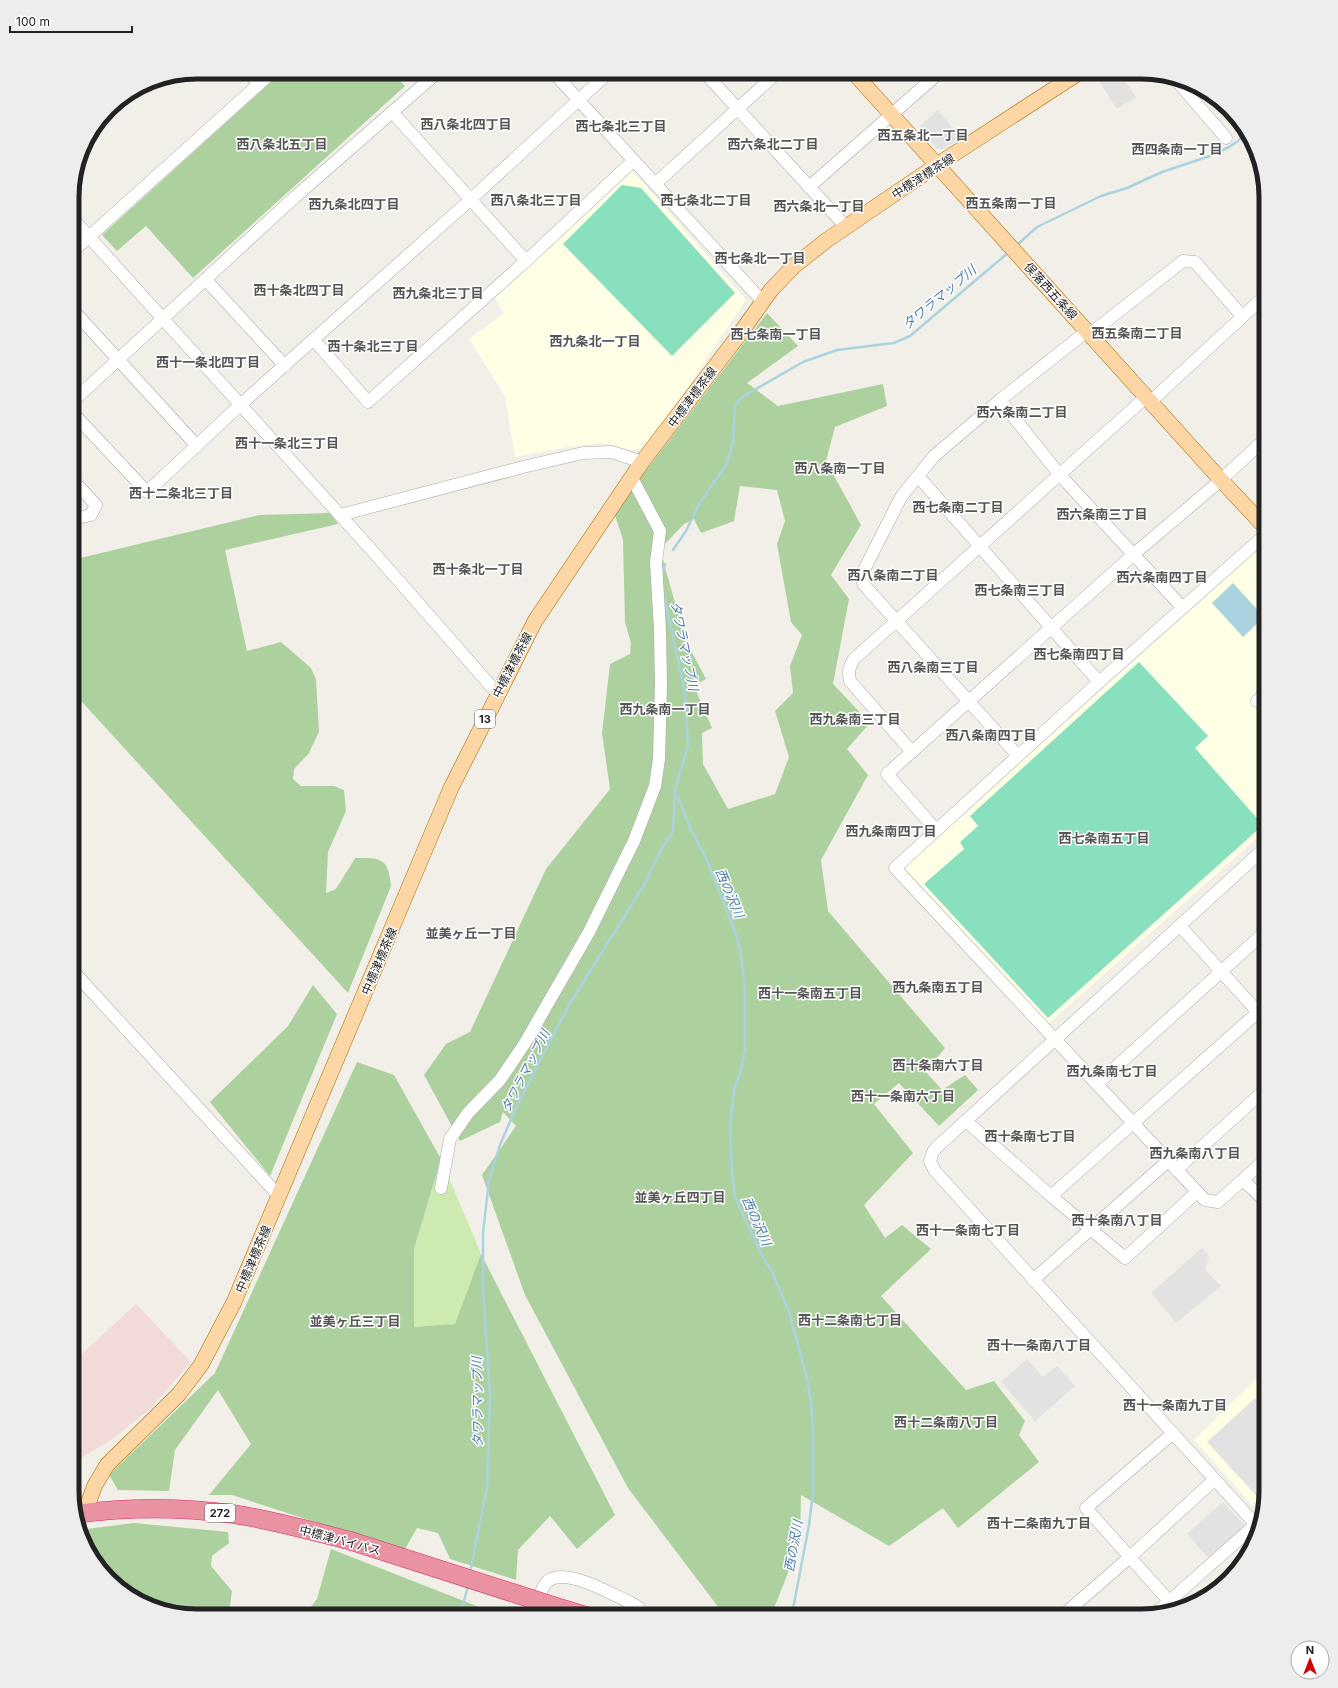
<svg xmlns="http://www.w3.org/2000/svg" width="1338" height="1688" font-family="Inter,'Noto Sans JP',sans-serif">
  <rect width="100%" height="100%" fill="#f2efe9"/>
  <!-- commercial -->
  <polygon fill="#f2dad9" points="136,1304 191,1362 151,1408 111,1440 72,1463 72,1363"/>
  <!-- education -->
  <g fill="#ffffe5">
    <polygon points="633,171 746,300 646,448 632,450 602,443 568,447 515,457 505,396 469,339 504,313 494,297"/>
    <polygon points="1266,543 1266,830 1048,1024 902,868"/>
    <polygon points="1266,1369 1266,1491 1260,1514 1194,1440"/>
  </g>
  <!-- grass -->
  <polygon fill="#cdebb0" points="441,1159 481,1254 455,1325 414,1327 414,1249"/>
  <!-- forest -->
  <g fill="#add19e" fill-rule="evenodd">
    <polygon points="282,72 392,72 405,86 193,278 146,226 117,251 102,235"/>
    <path d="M 767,313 L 798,346 L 747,383 L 778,406 L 883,384 L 887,406 L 835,427 L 826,461 L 861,525 L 831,575 L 849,599 L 833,684 L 870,723 L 847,749 L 868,775 L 821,860 L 828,911 L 945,1048 L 926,1072 L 942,1090 L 965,1075 L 978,1090 L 939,1126 L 899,1083 L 874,1104 L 913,1153 L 864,1205 L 885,1238 L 902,1225 L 931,1249 L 881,1296 L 966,1390 L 994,1381 L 1025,1421 L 1019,1435 L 1039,1462 L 958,1528 L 943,1508 L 889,1546 L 801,1495 L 800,1542 L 773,1611 L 767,1616 L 725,1616 L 628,1488 L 525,1295 L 482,1175 L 516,1126 L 503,1112 L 500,1122 L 460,1141 L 424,1075 L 446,1044 L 470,1032 L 546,869 L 610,789 L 602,733 L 610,664 L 630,654 L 631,643 L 625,622 L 623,540 L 614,512 ZM 740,486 L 777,490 L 785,521 L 777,544 L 791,622 L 802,635 L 790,666 L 793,693 L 775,711 L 789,757 L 775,794 L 728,809 L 703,764 L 702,733 L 712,728 L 694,686 L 706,679 L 685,639 L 660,549 L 684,524 L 694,519 L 701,533 L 734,521 Z"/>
    <path d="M 330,513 L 338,524 L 225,550 L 247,651 L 281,642 L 311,668 L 316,679 L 319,732 L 309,753 L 294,769 L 293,779 L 301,786 L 334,786 L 344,790 L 346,811 L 328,852 L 326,893 L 336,889 L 355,858 C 381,858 388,857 391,886 L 348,993 L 72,691 L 72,560 L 259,515 Z"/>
    <polygon points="313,985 337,1014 270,1176 210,1102 288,1026"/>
    <polygon points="357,1062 394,1075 441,1159 414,1249 414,1327 455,1324 481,1254 615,1515 577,1549 550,1516 518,1550 516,1580 450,1559 438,1533 417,1528 404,1551 232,1495 209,1495 251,1444 218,1390 175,1450 169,1491 118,1490 109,1475 215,1373"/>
    <polygon points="134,1523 228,1532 229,1543 212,1556 211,1566 232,1591 229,1613 221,1616 197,1616 135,1599 93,1560 79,1530"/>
    <polygon points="331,1549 487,1610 488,1616 291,1616 310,1608 317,1599"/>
  </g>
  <!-- pitch -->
  <g fill="#88e0be">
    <polygon points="622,185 641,188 735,293 672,356 563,244"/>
    <polygon points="1139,662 1208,736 1195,748 1263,825 1048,1018 924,884 964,849 960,842 978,826 970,816"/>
  </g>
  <!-- parking -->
  <g fill="#e2e2e2">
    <polygon points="1101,72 1119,72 1136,97 1117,109 1095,75"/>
    <polygon points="938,110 961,138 943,149 937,149 919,127"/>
    <polygon points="1202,1248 1209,1256 1205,1270 1221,1286 1176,1323 1151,1293"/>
    <polygon points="1027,1359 1043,1377 1057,1366 1075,1386 1035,1421 1001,1382"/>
    <polygon points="1255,1398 1266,1409 1266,1491 1263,1503 1207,1442"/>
    <polygon points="1223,1502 1245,1526 1209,1559 1187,1534"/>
  </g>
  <!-- water -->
  <polygon fill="#aad3df" points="1233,583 1264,617 1243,637 1212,603"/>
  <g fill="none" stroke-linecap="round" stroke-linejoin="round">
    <!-- stream -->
    <g stroke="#aad3df" stroke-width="2.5">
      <polyline points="1016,246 1037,227 1101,196 1127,188 1162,172 1210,156 1229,147 1238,141 1247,131"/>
      <polyline points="673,550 686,531 699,504 726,465 733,443 735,406 742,397 803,362 837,350 894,343 910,336 1009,252"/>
      <polyline points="662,578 665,564"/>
      <polyline points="675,790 692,832 706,858 734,929 739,944 745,987 745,1049 740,1075 734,1089 730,1127 732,1174 735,1197 762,1256 772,1271 789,1312 807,1378 811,1402 813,1429 813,1493 809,1525 793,1609 791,1616"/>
      <polyline points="470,1573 487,1487 490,1396 483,1290 483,1233 489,1180 500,1145 515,1110 552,1037 572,1000 644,885 663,846 673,831 675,789 688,746 685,692 663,591"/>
      <polyline points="460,1616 468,1586"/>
    </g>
    <defs>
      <g id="minor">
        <polyline points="248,72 259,84 272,72"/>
        <polyline points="553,72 763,302"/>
        <polyline points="704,72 846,227"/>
        <polyline points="1176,80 1226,138"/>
        <polyline points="393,113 526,261"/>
        <polyline points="655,184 778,72"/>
        <polyline points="809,187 940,72"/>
        <polyline points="72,218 376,555 497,693"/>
        <polyline points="72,252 259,84"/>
        <polyline points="206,280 285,366"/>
        <polyline points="72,309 197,446"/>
        <polyline points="1090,334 1183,261 1195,262 1242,316"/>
        <polyline points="314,340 368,402 526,261 633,161"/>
        <polyline points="1000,400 1059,474 1182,607"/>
        <polyline points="72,402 295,197 438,72"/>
        <polyline points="1150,402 1266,295"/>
        <polyline points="72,412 147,492 240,405 470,200 609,72"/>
        <polyline points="918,476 1099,682"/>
        <polyline points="340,515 523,467 583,453 612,452 642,462"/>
        <polyline points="72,519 91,515 96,505 72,479"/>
        <polyline points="1257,701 1266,692"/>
        <path d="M 912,752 L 850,681 C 848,672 849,667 854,659 L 1146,397"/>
        <polyline points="1018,756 864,585 862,580 863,572 901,497 934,456 1000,400 1087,331"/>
        <polyline points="936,830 887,774 1134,554 1221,480 1266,438"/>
        <polyline points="1180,926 1266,1021"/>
        <polyline points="72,970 279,1196"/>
        <polyline points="1097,1084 1266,931"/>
        <polyline points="966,1121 1051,1196 1125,1258 1197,1192"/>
        <polyline points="1266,1159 1218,1202 1205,1200 895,868 1099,682 1266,534"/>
        <polyline points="1176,1170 1266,1089"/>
        <polyline points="1243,1180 1266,1202"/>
        <polyline points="441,1188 450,1139 468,1113 500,1080 525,1043 589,932 634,841 655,786 659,759 661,684 660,630 656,562 660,531 632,478"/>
        <polyline points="1051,1196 1266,1005"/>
        <polyline points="1033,1280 1168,1161"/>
        <polyline points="1172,1434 1086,1508 1177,1610"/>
        <polyline points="1257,1526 935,1171 930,1161 933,1152 937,1147 1266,847"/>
        <polyline points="1155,1614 1255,1525"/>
        <path d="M 536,1616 C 538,1606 539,1594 544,1586 C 557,1561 613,1595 631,1603 L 638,1607 L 643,1616"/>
        <polyline points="1062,1616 1130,1557 1214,1480"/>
      </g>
      <g id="major">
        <polyline points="853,72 1221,480 1266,528"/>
        <polyline points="85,1512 95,1485 107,1465 179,1394 201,1365 234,1302 451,788 535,621 642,462 739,335 771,290 794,266 827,240 937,165 1080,72"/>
      </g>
      <g id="highway">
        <path d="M 75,1514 C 127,1507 181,1507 233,1514 C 272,1520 312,1531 351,1541"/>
        <polyline points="554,1606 587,1616"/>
      </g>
    </defs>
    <!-- minor casing -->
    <use href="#minor" stroke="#a9a9a9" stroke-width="13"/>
    <!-- major casing -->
    <use href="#major" stroke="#a06b00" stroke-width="16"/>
    <!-- highway casing -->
    <use href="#highway" stroke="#dc2a67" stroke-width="19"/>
    <!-- minor -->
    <use href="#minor" stroke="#fff" stroke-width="12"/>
    <!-- major -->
    <use href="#major" stroke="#fcd6a4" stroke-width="15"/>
    <!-- highway -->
    <use href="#highway" stroke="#e892a2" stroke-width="18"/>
    <defs>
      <polyline id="highway-bridge" points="351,1541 554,1606"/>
    </defs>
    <!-- highway-bridge casing -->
    <use href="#highway-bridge" stroke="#dc2a67" stroke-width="19" stroke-linecap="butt"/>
    <!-- highway-bridge -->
    <use href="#highway-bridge" stroke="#e892a2" stroke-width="18"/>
  </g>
  <g text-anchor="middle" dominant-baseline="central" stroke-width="3" stroke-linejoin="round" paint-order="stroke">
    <!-- shield labels -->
    <g fill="#fff" stroke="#646464" stroke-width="1">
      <rect x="475" y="710" width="20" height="18" rx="3"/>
      <rect x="205" y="1504" width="30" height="18" rx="3"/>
    </g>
    <g font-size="11" font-weight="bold" fill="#222">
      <text x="485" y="719">13</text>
      <text x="220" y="1513">272</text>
    </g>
    <!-- street labels -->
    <g font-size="12" fill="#222" stroke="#fff">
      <text transform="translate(923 176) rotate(-33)">中標津標茶線</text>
      <text transform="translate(1051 291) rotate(48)">俣落西五条線</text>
      <text transform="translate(692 397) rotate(-53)">中標津標茶線</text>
      <text transform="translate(512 665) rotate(-63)">中標津標茶線</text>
      <text transform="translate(379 961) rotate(-67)">中標津標茶線</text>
      <text transform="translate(253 1259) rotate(-67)">中標津標茶線</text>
      <text transform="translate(340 1540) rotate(15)">中標津バイパス</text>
    </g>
    <!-- neighbourhood labels -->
    <g font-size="13" font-weight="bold" fill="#555" stroke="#fff">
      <text x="466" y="124">西八条北四丁目</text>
      <text x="621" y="126">西七条北三丁目</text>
      <text x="923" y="135">西五条北一丁目</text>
      <text x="282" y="144">西八条北五丁目</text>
      <text x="773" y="144">西六条北二丁目</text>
      <text x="1177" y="149">西四条南一丁目</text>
      <text x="536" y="200">西八条北三丁目</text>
      <text x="706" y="200">西七条北二丁目</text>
      <text x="1011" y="203">西五条南一丁目</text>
      <text x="354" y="204">西九条北四丁目</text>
      <text x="819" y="206">西六条北一丁目</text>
      <text x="760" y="258">西七条北一丁目</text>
      <text x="299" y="290">西十条北四丁目</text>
      <text x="438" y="293">西九条北三丁目</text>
      <text x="1137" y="333">西五条南二丁目</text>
      <text x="776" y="334">西七条南一丁目</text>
      <text x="595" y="341">西九条北一丁目</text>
      <text x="373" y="346">西十条北三丁目</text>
      <text x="208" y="362">西十一条北四丁目</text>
      <text x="1022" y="412">西六条南二丁目</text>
      <text x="287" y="443">西十一条北三丁目</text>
      <text x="840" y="468">西八条南一丁目</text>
      <text x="181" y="493">西十二条北三丁目</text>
      <text x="958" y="507">西七条南二丁目</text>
      <text x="1102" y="514">西六条南三丁目</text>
      <text x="478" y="569">西十条北一丁目</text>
      <text x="893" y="575">西八条南二丁目</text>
      <text x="1162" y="577">西六条南四丁目</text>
      <text x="1020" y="590">西七条南三丁目</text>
      <text x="1079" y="654">西七条南四丁目</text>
      <text x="933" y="667">西八条南三丁目</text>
      <text x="665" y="709">西九条南一丁目</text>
      <text x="855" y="719">西九条南三丁目</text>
      <text x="991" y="735">西八条南四丁目</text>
      <text x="891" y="831">西九条南四丁目</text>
      <text x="1104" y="838">西七条南五丁目</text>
      <text x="471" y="933">並美ヶ丘一丁目</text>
      <text x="938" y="987">西九条南五丁目</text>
      <text x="810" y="993">西十一条南五丁目</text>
      <text x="938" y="1065">西十条南六丁目</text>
      <text x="1112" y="1071">西九条南七丁目</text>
      <text x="903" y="1096">西十一条南六丁目</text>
      <text x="1030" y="1136">西十条南七丁目</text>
      <text x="1195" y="1153">西九条南八丁目</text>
      <text x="680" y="1197">並美ヶ丘四丁目</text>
      <text x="1117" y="1220">西十条南八丁目</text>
      <text x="968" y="1230">西十一条南七丁目</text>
      <text x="850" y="1320">西十二条南七丁目</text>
      <text x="355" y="1321">並美ヶ丘三丁目</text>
      <text x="1039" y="1345">西十一条南八丁目</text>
      <text x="1175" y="1405">西十一条南九丁目</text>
      <text x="946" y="1422">西十二条南八丁目</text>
      <text x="1039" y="1523">西十二条南九丁目</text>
    </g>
    <!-- water labels -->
    <g font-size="13" font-style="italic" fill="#4a7aab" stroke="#fff">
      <text transform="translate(939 297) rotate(-40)">タワラマップ川</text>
      <text transform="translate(685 646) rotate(78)">タワラマップ川</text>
      <text transform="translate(730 893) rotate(67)">西の沢川</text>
      <text transform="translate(525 1071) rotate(-63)">タワラマップ川</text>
      <text transform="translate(757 1221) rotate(66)">西の沢川</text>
      <text transform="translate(477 1402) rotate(-91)">タワラマップ川</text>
      <text transform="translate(793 1546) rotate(-80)">西の沢川</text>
    </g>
  </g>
  <!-- crop -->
  <path d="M0 0H1338V1688H0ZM197 79H1141A118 118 0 0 1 1259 197V1491A118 118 0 0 1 1141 1609H197A118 118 0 0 1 79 1491V197A118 118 0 0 1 197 79Z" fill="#ededed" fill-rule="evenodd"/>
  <path fill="none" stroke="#222" stroke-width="5" d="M197 79H1141A118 118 0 0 1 1259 197V1491A118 118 0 0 1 1141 1609H197A118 118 0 0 1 79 1491V197A118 118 0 0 1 197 79Z"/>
  <!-- north arrow -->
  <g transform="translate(1310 1660)"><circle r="19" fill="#ffffff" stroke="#a7a7a7"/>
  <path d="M0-3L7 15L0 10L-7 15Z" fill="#d40000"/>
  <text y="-6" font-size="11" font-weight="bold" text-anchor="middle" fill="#222222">N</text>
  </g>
  <!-- scale -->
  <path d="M10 26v6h122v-6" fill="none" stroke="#222222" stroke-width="2"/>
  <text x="16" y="26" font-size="12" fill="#222222" stroke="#ffffff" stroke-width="3" paint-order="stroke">100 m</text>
</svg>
